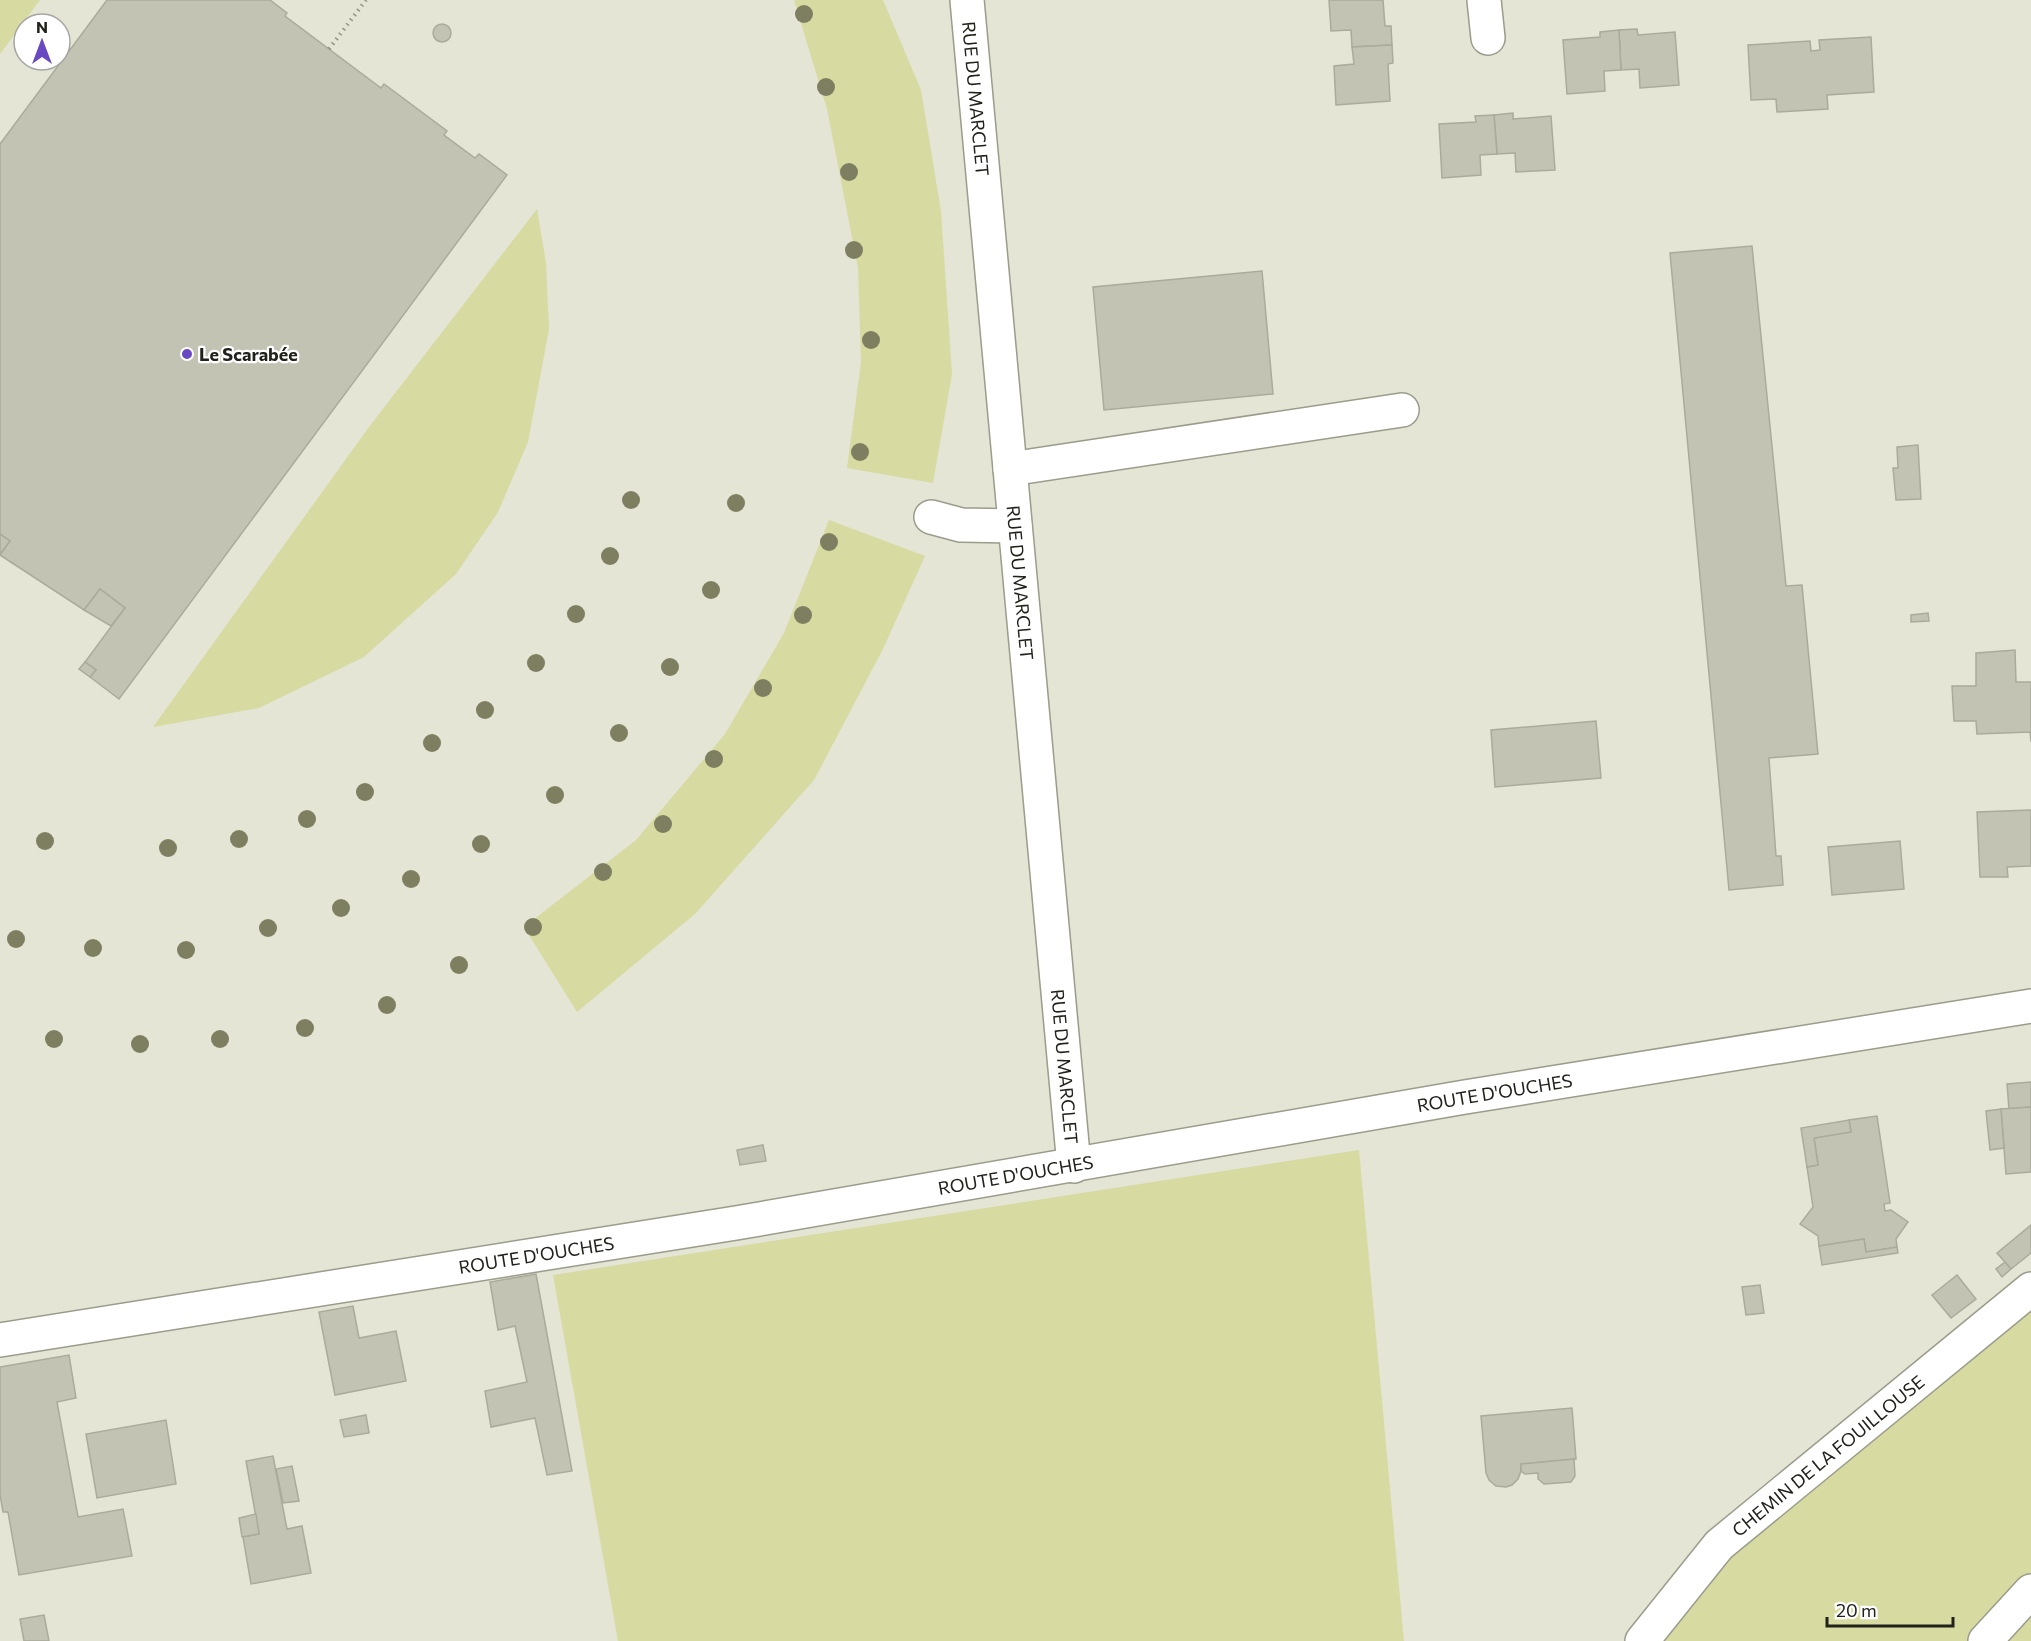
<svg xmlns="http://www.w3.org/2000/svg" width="2031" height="1641" font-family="Commissioner,sans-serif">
  <rect width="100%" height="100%" fill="#e4e5d4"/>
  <!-- green -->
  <g fill="#d7daa1">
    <polygon points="0,0 40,0 0,54"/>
    <polygon points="794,0 883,0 921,90 941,211 952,374 933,483 847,468 861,362 858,268 827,109"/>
    <polygon points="537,209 546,263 549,329 528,442 498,512 456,574 364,657 259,708 153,727 369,427"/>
    <polygon points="829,520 925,556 883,649 814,780 695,914 577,1012 524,927 636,840 725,734 784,633"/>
    <polygon points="1359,1150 1404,1641 618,1641 553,1275"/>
    <polygon points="2031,1311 2031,1641 1660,1641 1725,1560"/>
  </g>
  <!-- building -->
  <g fill="#c2c3b3" stroke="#aaab9b" stroke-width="1.5">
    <polygon points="107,0 270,0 287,13 285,16 381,88 384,84 447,131 444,135 475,158 479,154 507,175 119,699 90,677 96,670 85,662 125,608 100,589 84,610 0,555 10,541 0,534 0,144"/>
    <polygon points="1329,0 1383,0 1385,26 1391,26 1392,45 1352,47 1351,30 1331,31"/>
    <circle cx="442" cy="33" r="9"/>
    <polygon points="1637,29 1638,35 1675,32 1679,85 1640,88 1639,69 1621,70 1619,30"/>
    <polygon points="1619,30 1621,70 1604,71 1605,91 1567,94 1563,40 1600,37 1600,32"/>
    <polygon points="1871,37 1874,92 1827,95 1828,109 1777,112 1776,99 1751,100 1748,45 1810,41 1811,51 1820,50 1819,40"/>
    <polygon points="1392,45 1393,63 1388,64 1390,101 1336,105 1334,66 1354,64 1352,47"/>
    <polygon points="1513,113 1513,119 1551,116 1555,170 1516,172 1515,153 1497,154 1494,115"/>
    <polygon points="1494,115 1497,154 1480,155 1481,175 1442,178 1439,124 1476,122 1475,116"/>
    <polygon points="1752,246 1786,586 1802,585 1818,754 1769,758 1776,856 1781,856 1783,885 1729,890 1670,253"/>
    <polygon points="1262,271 1273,394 1104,410 1093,287"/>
    <polygon points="1918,445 1921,499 1896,500 1893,468 1898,468 1897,447"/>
    <polygon points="0,534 10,541 0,554"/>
    <polygon points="100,589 125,608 111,626 84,610"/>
    <polygon points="1928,613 1929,621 1911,622 1911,615"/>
    <polygon points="2015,650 2016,682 2031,682 2031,742 2030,732 1977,734 1976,721 1954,721 1952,686 1976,686 1976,653"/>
    <polygon points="85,662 96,670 90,677 79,669"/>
    <polygon points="1596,721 1601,778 1495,787 1491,730"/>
    <polygon points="2031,810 2031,866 2007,867 2008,877 1980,877 1977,812"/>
    <polygon points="1900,841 1904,889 1832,895 1828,847"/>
    <polygon points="2031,1082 2031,1107 2009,1109 2007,1084"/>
    <polygon points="2031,1107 2031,1172 2006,1174 2001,1109"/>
    <polygon points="2001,1109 2004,1148 1990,1150 1986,1111"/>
    <polygon points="1877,1116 1890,1203 1884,1204 1885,1211 1891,1210 1908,1222 1896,1239 1897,1247 1866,1252 1864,1239 1819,1246 1818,1236 1800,1224 1813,1207 1807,1167 1818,1165 1814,1138 1851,1132 1849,1120"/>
    <polygon points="1849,1120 1851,1132 1814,1138 1818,1165 1807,1167 1801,1128"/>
    <polygon points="763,1145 766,1161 740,1165 737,1150"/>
    <polygon points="2031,1225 2031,1253 2011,1269 1997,1253"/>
    <polygon points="1864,1239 1866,1252 1897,1247 1898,1253 1822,1265 1819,1246"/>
    <polygon points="2005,1262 2011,1269 2002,1277 1996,1269"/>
    <polygon points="536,1274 572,1471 547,1475 535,1418 491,1427 485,1391 527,1382 515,1326 498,1330 490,1282"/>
    <polygon points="1957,1275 1976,1299 1951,1318 1932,1295"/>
    <polygon points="1760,1285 1764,1313 1746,1315 1742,1287"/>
    <polygon points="353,1306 359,1338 396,1331 406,1381 335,1395 319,1312"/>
    <polygon points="69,1355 76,1398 57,1402 78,1517 123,1509 132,1556 19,1575 8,1512 3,1512 0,1495 0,1367"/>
    <polygon points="1572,1408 1576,1459 1521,1464 1521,1471 1518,1479 1512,1485 1506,1487 1496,1486 1489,1480 1486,1473 1481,1416"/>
    <polygon points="366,1415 369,1433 344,1437 340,1420"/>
    <polygon points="166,1420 176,1484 97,1498 86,1434"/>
    <polygon points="273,1456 287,1529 302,1526 311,1573 251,1584 243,1537 259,1534 246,1461"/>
    <polygon points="1574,1459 1575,1476 1571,1482 1544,1484 1538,1479 1538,1473 1525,1474 1521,1471 1521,1464"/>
    <polygon points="292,1466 299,1501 283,1503 276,1469"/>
    <polygon points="256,1514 259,1534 242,1537 239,1518"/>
    <polygon points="44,1615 49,1641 24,1641 20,1619"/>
  </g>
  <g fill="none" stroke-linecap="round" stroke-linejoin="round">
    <defs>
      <g id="minor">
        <path id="s1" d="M 967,0 L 1074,1166"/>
        <polyline points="1484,0 1488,38"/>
        <polyline points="1010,469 1402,410"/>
        <polyline points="931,517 961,525 1015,526"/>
        <path id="s2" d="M 0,1340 L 736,1223 L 1465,1097 L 2031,1006"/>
        <path id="s3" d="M 1642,1641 L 1719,1545 L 2031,1289"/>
      </g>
      <polyline id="major" points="1985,1641 2031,1591"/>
    </defs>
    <!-- minor casing -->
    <use href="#minor" stroke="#9b9c8b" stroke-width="36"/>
    <!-- major casing -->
    <use href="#major" stroke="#9b9c8b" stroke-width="36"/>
    <!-- path -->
    <polyline stroke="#949588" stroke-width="4" stroke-dasharray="1.5 4.5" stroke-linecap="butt" points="329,49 366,0"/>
    <!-- minor -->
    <use href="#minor" stroke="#fff" stroke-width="33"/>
    <!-- major -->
    <use href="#major" stroke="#fff" stroke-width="33"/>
  </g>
  <!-- trees -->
  <g fill="#7e7f60">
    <circle cx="804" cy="14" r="9"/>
    <circle cx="826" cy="87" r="9"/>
    <circle cx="849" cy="172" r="9"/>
    <circle cx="854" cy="250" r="9"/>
    <circle cx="871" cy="340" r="9"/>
    <circle cx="860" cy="452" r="9"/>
    <circle cx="631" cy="500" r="9"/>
    <circle cx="736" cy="503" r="9"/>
    <circle cx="829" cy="542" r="9"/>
    <circle cx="610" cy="556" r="9"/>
    <circle cx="711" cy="590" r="9"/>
    <circle cx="576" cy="614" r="9"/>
    <circle cx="803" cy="615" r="9"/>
    <circle cx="536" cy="663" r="9"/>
    <circle cx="670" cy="667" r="9"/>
    <circle cx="763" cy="688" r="9"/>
    <circle cx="485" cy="710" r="9"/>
    <circle cx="619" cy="733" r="9"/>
    <circle cx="432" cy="743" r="9"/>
    <circle cx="714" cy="759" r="9"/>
    <circle cx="365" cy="792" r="9"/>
    <circle cx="555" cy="795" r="9"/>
    <circle cx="307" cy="819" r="9"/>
    <circle cx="663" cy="824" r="9"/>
    <circle cx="239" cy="839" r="9"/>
    <circle cx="45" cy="841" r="9"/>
    <circle cx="481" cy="844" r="9"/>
    <circle cx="168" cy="848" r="9"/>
    <circle cx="603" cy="872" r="9"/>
    <circle cx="411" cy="879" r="9"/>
    <circle cx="341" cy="908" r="9"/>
    <circle cx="533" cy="927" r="9"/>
    <circle cx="268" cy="928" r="9"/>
    <circle cx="16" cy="939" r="9"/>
    <circle cx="93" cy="948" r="9"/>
    <circle cx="186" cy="950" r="9"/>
    <circle cx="459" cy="965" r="9"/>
    <circle cx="387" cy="1005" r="9"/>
    <circle cx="305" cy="1028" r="9"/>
    <circle cx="54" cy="1039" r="9"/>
    <circle cx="220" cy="1039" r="9"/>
    <circle cx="140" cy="1044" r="9"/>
  </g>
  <!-- markers -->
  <circle fill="#6949c2" stroke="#fff" stroke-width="2" cx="187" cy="354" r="6"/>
  <g text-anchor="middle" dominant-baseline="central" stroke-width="4.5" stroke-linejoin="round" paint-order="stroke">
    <!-- street labels -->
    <g font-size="18" fill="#21221b" stroke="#fff">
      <text stroke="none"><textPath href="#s1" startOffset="99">RUE DU MARCLET</textPath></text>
      <text stroke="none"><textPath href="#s1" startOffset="585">RUE DU MARCLET</textPath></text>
      <text stroke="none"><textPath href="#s1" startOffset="1071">RUE DU MARCLET</textPath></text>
      <text stroke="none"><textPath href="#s2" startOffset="1515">ROUTE D'OUCHES</textPath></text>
      <text stroke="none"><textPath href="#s2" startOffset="1029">ROUTE D'OUCHES</textPath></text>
      <text stroke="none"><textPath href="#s2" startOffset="543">ROUTE D'OUCHES</textPath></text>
      <text stroke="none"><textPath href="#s3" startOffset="264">CHEMIN DE LA FOUILLOUSE</textPath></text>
    </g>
    <!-- poi labels -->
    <g font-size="18" font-weight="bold" fill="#21221b" stroke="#fff" text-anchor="start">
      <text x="199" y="354">Le Scarabée</text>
    </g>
  </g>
  <!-- north arrow -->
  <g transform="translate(42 42)"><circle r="28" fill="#ffffff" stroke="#a6a7a4" stroke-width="1.5"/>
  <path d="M0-4.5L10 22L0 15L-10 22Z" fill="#6949c2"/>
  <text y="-9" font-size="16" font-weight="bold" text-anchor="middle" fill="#21221b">N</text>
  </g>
  <!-- scale -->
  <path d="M1827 1617v9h126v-9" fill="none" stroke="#21221b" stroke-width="3"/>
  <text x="1836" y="1617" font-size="18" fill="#21221b" stroke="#ffffff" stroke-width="4.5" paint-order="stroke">20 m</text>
</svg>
